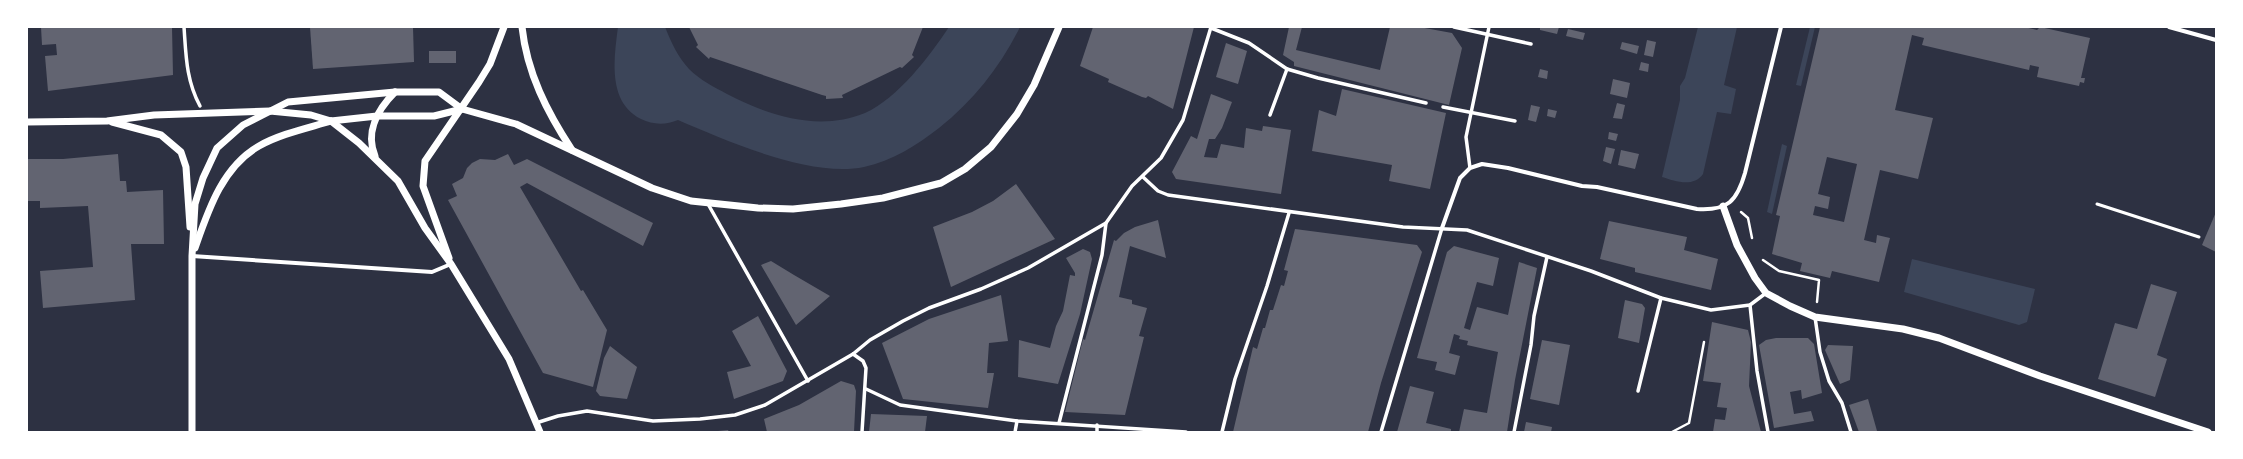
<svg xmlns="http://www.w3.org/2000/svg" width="2243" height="459" font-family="Mulish,sans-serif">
  <rect width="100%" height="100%" fill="#2d3142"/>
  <!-- green -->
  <g fill="#3c4559">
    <path d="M 618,27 L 665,27 C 671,42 678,57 689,69 C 700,80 714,87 727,94 C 769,116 819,132 865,113 C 898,98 929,57 949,27 L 1020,27 C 1000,67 974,100 939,128 C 917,145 892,161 864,167 C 810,178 727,141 678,120 C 666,125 653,125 641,119 C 607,102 614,58 618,27 Z"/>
    <path d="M 1698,27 L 1737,27 L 1724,85 L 1736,89 L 1731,114 L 1717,112 L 1703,174 C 1693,188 1675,181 1662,177 L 1680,100 L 1680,86 L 1685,78 Z"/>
    <polygon points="1810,27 1815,27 1801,86 1796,85"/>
    <polygon points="1782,144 1787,146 1772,214 1767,212"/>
    <polygon points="1912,259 2035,289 2027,322 2019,325 1904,292"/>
  </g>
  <!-- building -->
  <g fill="#626471" fill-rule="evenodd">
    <polygon points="41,27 172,27 173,75 48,91 45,56 57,55 56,44 42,45"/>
    <polygon points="310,27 413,27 414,62 313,69"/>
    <polygon points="689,27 923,27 912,55 914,57 902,68 900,67 842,95 843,98 826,99 826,96 822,95 710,57 709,59 696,47 698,45"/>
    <polygon points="1093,27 1194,27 1173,109 1148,96 1146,98 1142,97 1108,82 1109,79 1080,66"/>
    <polygon points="1289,27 1302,27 1296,50 1380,70 1390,27 1419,27 1452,33 1462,48 1449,105 1294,66 1294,62 1283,55"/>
    <polygon points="1540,27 1559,27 1557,34 1540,30"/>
    <path d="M 1820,27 L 2024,27 L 2037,30 L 2040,27 L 2090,38 L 2081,78 L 2085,78 L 2084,83 L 2080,82 L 2079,86 L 2037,77 L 2039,67 L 2030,65 L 2029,70 L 1922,45 L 1924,38 L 1912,35 L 1895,110 L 1933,118 L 1918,179 L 1880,170 L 1864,240 L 1876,243 L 1877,235 L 1890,238 L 1879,282 L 1832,271 L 1830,278 L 1800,271 L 1802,263 L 1772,254 L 1780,216 L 1776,215 ZM 1827,157 L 1857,164 L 1844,222 L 1813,215 L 1815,206 L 1828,209 L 1830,197 L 1818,194 Z"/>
    <polygon points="1568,29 1585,33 1583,40 1566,36"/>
    <polygon points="1647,40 1656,42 1653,57 1644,55"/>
    <polygon points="1622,42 1639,46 1637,54 1620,49"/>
    <polygon points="1226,43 1247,51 1238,84 1216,77"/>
    <rect x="429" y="51" width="27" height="12"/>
    <polygon points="1641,62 1649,64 1648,72 1639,70"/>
    <polygon points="1540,69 1548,71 1547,79 1538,77"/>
    <polygon points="1613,79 1630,83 1627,98 1610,94"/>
    <polygon points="1342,89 1446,113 1430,189 1389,181 1392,165 1312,151 1319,110 1336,116"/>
    <polygon points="1211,94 1232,102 1222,128 1215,139 1209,139 1204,157 1217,158 1221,144 1244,148 1246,128 1262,131 1263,126 1291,130 1281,194 1176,179 1172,172 1191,136 1197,139"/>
    <polygon points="1617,103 1625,105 1622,119 1613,118"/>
    <polygon points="1531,105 1540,107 1536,122 1528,120"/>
    <polygon points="1548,109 1557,111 1555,118 1547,116"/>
    <polygon points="1609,132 1618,134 1616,141 1608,139"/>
    <polygon points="1606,147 1615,149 1611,164 1603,161"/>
    <polygon points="1621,150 1639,154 1635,169 1618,165"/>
    <polygon points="118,154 120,181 126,181 127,192 163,190 164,244 131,244 135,300 43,308 40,271 93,267 88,206 40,208 40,201 27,201 27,159 63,159"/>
    <polygon points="508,154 514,165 527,159 653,223 643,246 527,183 520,187 581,291 583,290 607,330 593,387 543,373 448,200 457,196 452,184 463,178 467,168 472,163 480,159 495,160"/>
    <polygon points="1016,184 1055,239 951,287 933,227 972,212 993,201"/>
    <polygon points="2216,212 2216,252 2202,245"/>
    <polygon points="1158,220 1166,258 1130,246 1119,297 1132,300 1132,304 1147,308 1139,336 1144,337 1125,415 1065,412 1083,339 1085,340 1114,240 1116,241 1124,233 1135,227"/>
    <polygon points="1609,221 1687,237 1684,250 1718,259 1711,290 1635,272 1635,268 1600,259"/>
    <polygon points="1295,229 1417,245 1422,252 1381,383 1368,432 1233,432 1253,347 1257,349 1263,328 1265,328 1270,310 1273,310 1281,285 1284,286 1288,271 1284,270"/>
    <polygon points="1454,246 1499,258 1493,286 1477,282 1464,328 1470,330 1477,307 1508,315 1519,262 1537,268 1515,380 1507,432 1459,432 1464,409 1487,413 1498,352 1467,345 1468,341 1459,339 1460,336 1454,334 1449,353 1460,356 1455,375 1435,370 1437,362 1417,358 1447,252"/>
    <polygon points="1083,249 1090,252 1092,259 1080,314 1058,384 1018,377 1019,340 1050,348 1056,326 1063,311 1070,275 1075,276 1075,273 1066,258"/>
    <polygon points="771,261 794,275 830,296 796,325 761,265"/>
    <polygon points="2151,284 2177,292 2157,355 2167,359 2155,397 2098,379 2115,323 2137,329"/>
    <polygon points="1001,295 1008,341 989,343 987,373 994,373 988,408 903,399 882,343 929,319"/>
    <polygon points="1625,300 1642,304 1645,308 1639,343 1618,338"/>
    <polygon points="758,316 787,371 783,381 734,399 727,372 751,366 732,331"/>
    <polygon points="1712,322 1748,330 1751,342 1749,386 1761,432 1713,432 1715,419 1725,420 1727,408 1717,407 1721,383 1703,381"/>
    <polygon points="1776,338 1808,338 1814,344 1822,393 1802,399 1801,390 1790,392 1794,414 1811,411 1814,421 1774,428 1759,345 1766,340"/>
    <polygon points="1542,340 1570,345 1559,405 1530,399"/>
    <polygon points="1828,345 1853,346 1850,380 1840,384 1825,350"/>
    <polygon points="610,346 637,367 627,399 600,396 596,391 604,358"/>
    <polygon points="841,381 854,385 856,391 854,432 767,432 764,419 799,405"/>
    <polygon points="1410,386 1434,392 1426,423 1451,429 1451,432 1397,432"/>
    <polygon points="1868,399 1877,431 1859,432 1849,405"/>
    <polygon points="871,414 927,416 925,432 869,432"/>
    <polygon points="1526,422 1552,427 1551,432 1524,432"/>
    <polygon points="728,430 729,432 718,432 718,431"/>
  </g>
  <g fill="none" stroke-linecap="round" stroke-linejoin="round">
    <!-- path -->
    <g stroke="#fff" stroke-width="2.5">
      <polyline points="1741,212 1748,218 1752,238"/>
      <polyline points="1763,260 1779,271 1819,280 1817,302"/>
      <polyline points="1672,432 1689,423 1704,342"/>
    </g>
    <!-- service -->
    <polyline stroke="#fff" stroke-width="3" points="2097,204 2199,237"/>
    <!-- pedestrian -->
    <g stroke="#fff" stroke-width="3.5">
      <path d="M 184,27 C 186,55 186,80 200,106"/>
      <polyline points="1454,27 1531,44"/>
      <polyline points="1211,28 1249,43 1287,69 1318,78 1426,103"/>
      <polyline points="1443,107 1515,121"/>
      <polyline points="1270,115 1287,69"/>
      <polyline points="1470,168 1466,137 1489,27"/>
      <polyline points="1143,177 1158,191 1168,195 1403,227 1467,230 1591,271 1661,298 1711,310 1750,305 1766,293"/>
      <polyline points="708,204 808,381"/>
      <polyline points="1750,305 1757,371 1768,432"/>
      <polyline points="1815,317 1820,352 1829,381 1842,403 1851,432"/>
      <polyline points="853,354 863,361 866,368 862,432"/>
      <polyline points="866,389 900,405 1017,421 1186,432"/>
      <polyline points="1638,391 1661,298"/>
      <polyline points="536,423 558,416 587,411 653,421 700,419 735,415 765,405 853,354 870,340 903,321 929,308 981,289 1028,268 1106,223 1132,186 1161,158 1183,120 1211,27"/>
      <polyline points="1059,423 1102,255 1106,223"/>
      <polyline points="1015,432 1017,421"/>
      <polyline points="1097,432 1097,425"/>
      <polyline points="1222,432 1235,379 1267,286 1289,213"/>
      <polyline points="1381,432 1442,228"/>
      <polyline points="1514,432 1531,345 1534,316 1547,257"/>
    </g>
    <!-- minor -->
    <g stroke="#fff" stroke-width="4">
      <polyline points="2169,27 2216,40"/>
      <path d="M 1442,228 L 1460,178 L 1470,168 L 1482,164 L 1508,168 L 1582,186 L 1597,187 L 1697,209 C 1728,211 1737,201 1745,173 L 1781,27"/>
      <polyline points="192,256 432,272 451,264"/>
    </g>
    <!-- tertiary -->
    <g stroke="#fff" stroke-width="7">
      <path d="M 522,27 C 527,73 547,112 572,150"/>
      <polyline points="331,121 359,143 398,181 425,228 451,264 509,359 540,432"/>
      <polyline points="27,122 107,121 154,115 270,111 311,115 331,121 377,116 434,116 462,109"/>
      <polyline points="112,122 161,135 181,152 186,167 190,227"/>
      <path d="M 375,156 C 365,132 378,109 395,92"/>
      <polyline points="1723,206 1737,245 1755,278 1766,293 1790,306 1815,317 1903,329 1939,338 2040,376 2208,432"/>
      <path d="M 195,248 C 208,211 222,167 259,146 C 280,134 308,128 331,121"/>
      <polyline points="449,258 423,186 425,161 479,82 490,64 504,27"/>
      <polyline points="192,432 192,256 195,204 203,178 217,148 243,125 288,102 395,92 439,92 462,109 516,124 652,188 691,201 758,208 793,209 841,204 883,198 941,183 965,169 991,147 1017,114 1034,85 1059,27"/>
    </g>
  </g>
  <!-- border -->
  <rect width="2243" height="459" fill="none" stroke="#ffffff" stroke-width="56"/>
</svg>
